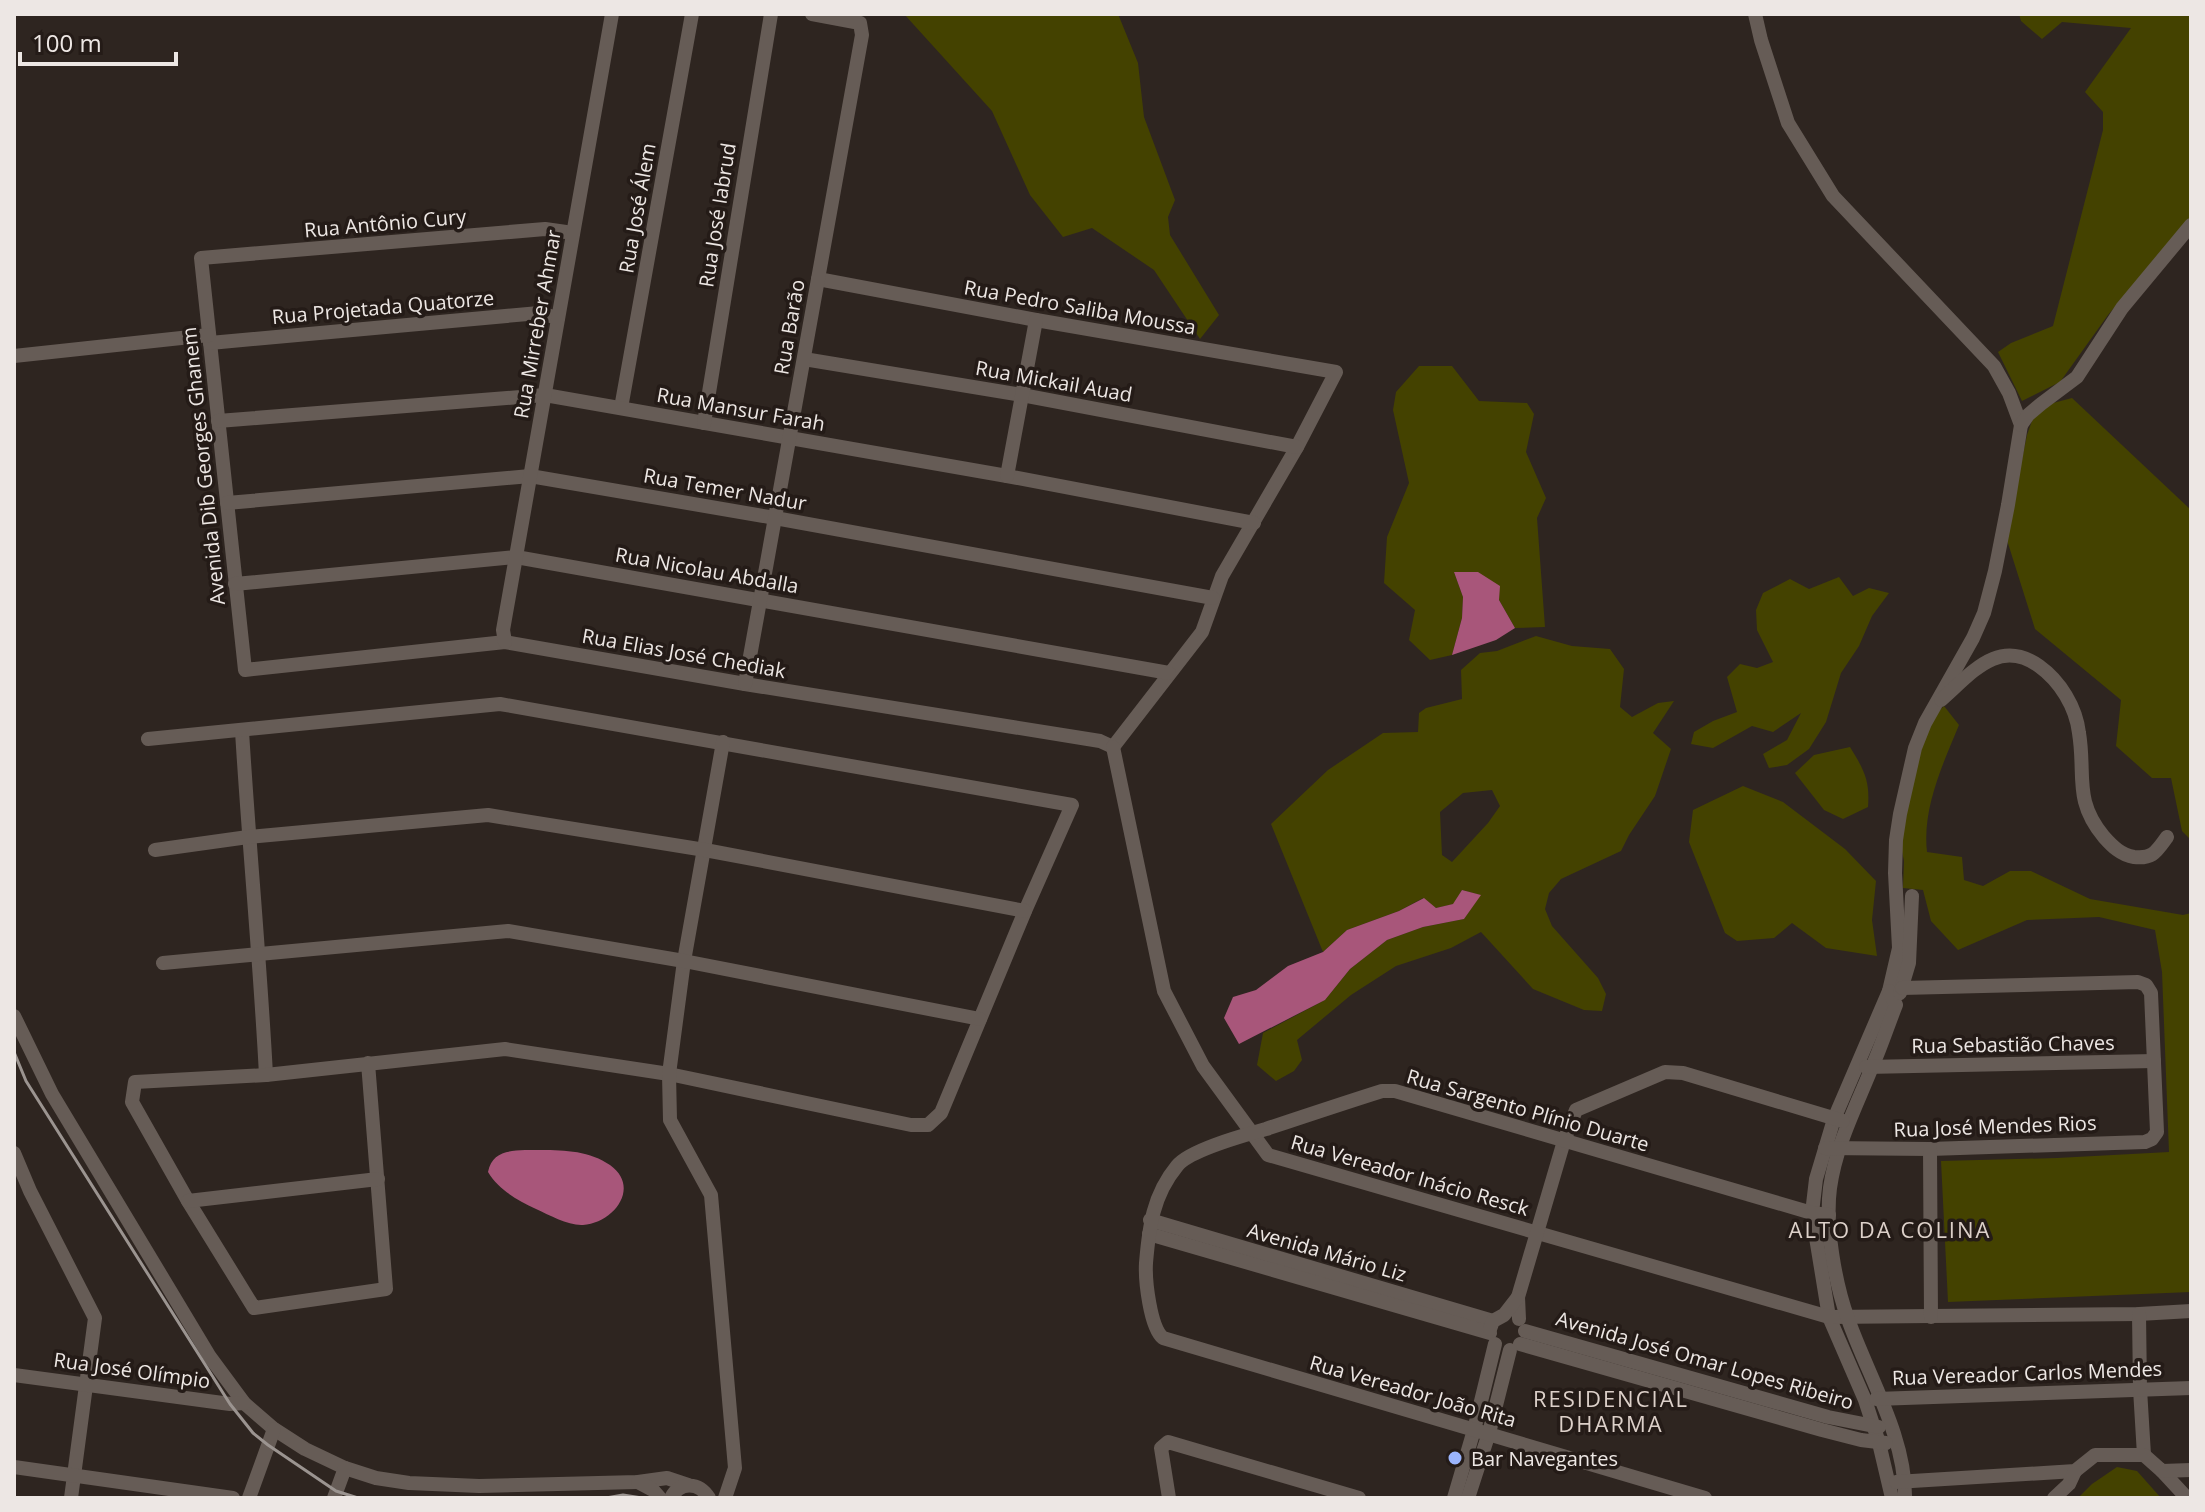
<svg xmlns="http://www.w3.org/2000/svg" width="2205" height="1512" font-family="'Open Sans',sans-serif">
  <rect width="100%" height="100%" fill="#2e2520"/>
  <!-- green -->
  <g fill="#444200" fill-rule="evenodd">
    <polygon points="904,14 1118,14 1138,63 1144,117 1175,200 1168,217 1170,235 1219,315 1200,339 1154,270 1092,228 1063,237 1030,195 992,111"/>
    <polygon points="2019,14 2191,14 2191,217 2108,315 2060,382 2022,401 1998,352 2011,343 2053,326 2103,130 2103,112 2085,92 2131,28 2062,22 2042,39 2021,21"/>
    <polygon points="1419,366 1452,366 1479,401 1527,403 1534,414 1526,452 1546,498 1537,518 1545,627 1515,628 1499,600 1454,572 1463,597 1462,618 1452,655 1430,660 1409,640 1415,610 1384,583 1387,537 1409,483 1393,410 1396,392"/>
    <polygon points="2072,398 2191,510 2191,840 2182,831 2171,778 2152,778 2116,746 2121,700 2035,629 2006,537 2027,435 2033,418 2053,403"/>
    <polygon points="1839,577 1853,596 1869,588 1889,593 1872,616 1859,646 1841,673 1826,722 1809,749 1787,765 1769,768 1763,754 1787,740 1801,713 1773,732 1752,726 1713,748 1691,744 1694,732 1713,721 1737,712 1727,677 1740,664 1757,668 1773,662 1757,630 1756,610 1763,593 1790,579 1809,589"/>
    <path d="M 1536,636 L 1572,646 L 1610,649 L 1624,669 L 1620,707 L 1632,717 L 1658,703 L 1674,701 L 1653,733 L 1671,749 L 1655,796 L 1629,835 L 1621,851 L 1561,879 L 1549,893 L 1545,909 L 1552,926 L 1598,978 L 1606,994 L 1602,1011 L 1584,1010 L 1533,989 L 1481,932 L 1451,948 L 1396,966 L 1351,995 L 1297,1040 L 1302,1060 L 1294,1071 L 1276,1081 L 1257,1065 L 1263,1033 L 1325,1000 L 1350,969 L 1387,940 L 1423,927 L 1464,919 L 1480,895 L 1462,890 L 1454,904 L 1436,908 L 1423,898 L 1399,911 L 1347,930 L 1323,952 L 1271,824 L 1328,770 L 1383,733 L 1418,732 L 1419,713 L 1426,708 L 1462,699 L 1461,670 L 1480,653 L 1497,651 ZM 1492,790 L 1500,806 L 1488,823 L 1452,862 L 1442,855 L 1440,812 L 1463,793 Z"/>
    <path d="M 1944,706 L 1959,725 C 1943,764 1922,808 1927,852 L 1962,857 L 1964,880 L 1983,886 L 2010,871 L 2031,871 L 2090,899 L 2183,915 L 2191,913 L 2191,1292 L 1948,1302 L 1941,1161 L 2057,1158 L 2169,1152 L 2162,972 L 2155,930 L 2099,917 L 2027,920 L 1958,950 L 1931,921 L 1923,890 L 1903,888 L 1904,861 L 1899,837 L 1928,721 Z"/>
    <path d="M 1850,747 C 1864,770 1870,780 1868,807 L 1843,819 L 1824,810 L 1795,773 L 1814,755 Z"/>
    <polygon points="1743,786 1783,802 1845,849 1876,881 1872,920 1877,956 1826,948 1792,923 1774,938 1737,941 1725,933 1689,842 1693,810"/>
    <polygon points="2117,1467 2137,1471 2161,1498 2078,1498 2092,1484"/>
  </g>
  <!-- water -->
  <g fill="#a8567a">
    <polygon points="1454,572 1478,572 1500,586 1499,600 1515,628 1496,640 1452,655 1462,618 1463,597"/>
    <polygon points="1462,890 1481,895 1464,919 1423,927 1387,940 1350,969 1325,1000 1239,1044 1224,1018 1233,997 1256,990 1288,966 1323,952 1347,930 1399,911 1424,898 1436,908 1453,904"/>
    <path d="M 525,1150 C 553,1150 586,1148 610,1165 C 641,1187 614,1223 583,1225 C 569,1226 549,1215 536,1209 C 517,1200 499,1190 488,1172 C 492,1152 507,1151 525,1150 Z"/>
  </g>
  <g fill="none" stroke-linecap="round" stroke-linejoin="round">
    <!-- minor -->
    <g stroke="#665c56" stroke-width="14">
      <polyline points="1755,14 1761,40 1788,123 1833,196 1994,366 2009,393 2021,425 2008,505 1995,571 1984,613 1973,638 1925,723 1915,748 1900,814 1896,840 1895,873 1899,948 1889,991 1834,1119 1816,1179 1812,1213 1829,1317 1865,1400 1879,1443 1892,1498"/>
      <polyline points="573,233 545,229 201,258 245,670 505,642 745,684 1100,741 1113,747"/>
      <polyline points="818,279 1036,320 1336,372 1297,447 1222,576 1202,632 1113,747"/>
      <polyline points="210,343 539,313 558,318"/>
      <polyline points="14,356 209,335"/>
      <polyline points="804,359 1022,395 1297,447"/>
      <polyline points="621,408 692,14"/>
      <polyline points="218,421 545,395 1007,476 1254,523"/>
      <polyline points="704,423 771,14"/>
      <polyline points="2021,425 2028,415 2041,404 2077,377 2122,308 2191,225"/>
      <polyline points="1007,476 1036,320"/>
      <polyline points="227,503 530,476 775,518 1213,598"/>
      <polyline points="235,584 516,557 1169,673"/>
      <polyline points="505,642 503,630 612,14"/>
      <polyline points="745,684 862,35 860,23 812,14"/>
      <path d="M 1941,700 C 1971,674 1998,637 2039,666 C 2060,681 2076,707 2079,733 C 2086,775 2073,800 2104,837 C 2112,846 2121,855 2134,857 C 2153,859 2156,852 2167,837"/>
      <path d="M 242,731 C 249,846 260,960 266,1075"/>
      <polyline points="148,739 500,704 1072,805 1025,911 941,1113 928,1125 911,1125 669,1074 505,1049 266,1075 135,1082 132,1102 188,1201 254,1308 386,1289 368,1063"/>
      <polyline points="723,742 684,961 669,1074 670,1120 711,1195 735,1468 725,1498"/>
      <polyline points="1113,747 1164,991 1203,1066 1268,1155 1829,1317 2139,1314 2191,1311"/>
      <polyline points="155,850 248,837 488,815 705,850 1025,911"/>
      <polyline points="163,963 508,931 684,961 980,1019"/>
      <path d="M 1889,991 L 1896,1005 C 1888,1025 1881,1047 1872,1067 C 1856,1107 1836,1145 1830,1188 C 1825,1226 1835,1283 1848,1319 C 1868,1376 1906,1437 1905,1498"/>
      <polyline points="1900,993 1909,963 1912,896"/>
      <polyline points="14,1016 52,1094 210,1357 244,1403 274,1429 305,1449 345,1468 376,1478 409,1483 479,1486 638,1482 667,1478 688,1485"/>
      <polyline points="1866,1067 2154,1061"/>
      <polyline points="1825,1148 1930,1149 2145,1142 2152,1139 2157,1132 2151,993 2146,985 2138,982 1902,988"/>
      <polyline points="1930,1149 1931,1317"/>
      <polyline points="14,1153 30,1191 95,1318 71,1498"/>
      <polyline points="188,1201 378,1179"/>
      <polyline points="1150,1220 1493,1321"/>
      <polyline points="1149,1234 1490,1333"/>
      <polyline points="2139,1314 2140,1389 2144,1455"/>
      <polyline points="1519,1319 1518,1297 1564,1141 1576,1110 1665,1072 1683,1073 1843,1121"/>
      <polyline points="1490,1329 1493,1321 1504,1315 1518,1297"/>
      <polyline points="1525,1331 1828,1417 1879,1427"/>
      <polyline points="1520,1344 1822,1430 1861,1440 1886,1443"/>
      <polyline points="14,1375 230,1404 244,1403"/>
      <polyline points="1876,1399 2191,1388"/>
      <polyline points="14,1467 233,1498"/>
      <polyline points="2162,1471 2187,1498"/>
      <polyline points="638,1482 653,1490 660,1498"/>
      <polyline points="1896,1482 2075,1471 2095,1455 2144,1455 2162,1471 2191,1470"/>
      <polyline points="249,1498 274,1429"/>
      <polyline points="334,1498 345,1468"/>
      <path d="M 671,1498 C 680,1481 699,1482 709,1498"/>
      <polyline points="1169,1498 1161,1448 1168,1442 1359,1498"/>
      <polyline points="1454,1498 1474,1430 1495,1344"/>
      <polyline points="1468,1498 1489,1433 1510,1350"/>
      <path d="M 1705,1498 L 1163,1338 C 1150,1327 1145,1280 1146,1263 C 1149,1227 1153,1195 1177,1166 C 1189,1150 1245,1135 1266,1129 C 1305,1116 1344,1103 1382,1091 L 1395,1091 L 1812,1213 L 1829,1215"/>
      <polyline points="2054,1498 2069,1484 2075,1471"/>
    </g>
    <!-- rail -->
    <g stroke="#9b9490" stroke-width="3">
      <polyline points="14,1052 26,1081 230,1404 253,1433 268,1445 336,1491 358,1498"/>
      <polyline points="606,1498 623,1495 642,1498"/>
    </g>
  </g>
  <!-- markers -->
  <circle fill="#9bb5fd" stroke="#241b17" stroke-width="3" cx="1455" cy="1458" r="8"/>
  <g text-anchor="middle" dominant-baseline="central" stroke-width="7" stroke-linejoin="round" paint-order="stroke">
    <!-- street labels -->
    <g font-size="20" fill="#ede7e4" stroke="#241b17">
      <text transform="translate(637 208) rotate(-80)">Rua José Álem</text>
      <text transform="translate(717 215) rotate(-81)">Rua José Iabrud</text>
      <text transform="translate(385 223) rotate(-5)">Rua Antônio Cury</text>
      <text transform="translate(383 307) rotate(-5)">Rua Projetada Quatorze</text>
      <text transform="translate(1080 307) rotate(10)">Rua Pedro Saliba Moussa</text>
      <text transform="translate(537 324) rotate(-80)">Rua Mirreber Ahmar</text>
      <text transform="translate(789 327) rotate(-80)">Rua Barão</text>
      <text transform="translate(1054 381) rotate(10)">Rua Mickail Auad</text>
      <text transform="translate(741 409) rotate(10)">Rua Mansur Farah</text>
      <text transform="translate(203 466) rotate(-96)">Avenida Dib Georges Ghanem</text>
      <text transform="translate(725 489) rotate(10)">Rua Temer Nadur</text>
      <text transform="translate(707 570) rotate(10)">Rua Nicolau Abdalla</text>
      <text transform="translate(684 653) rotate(10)">Rua Elias José Chediak</text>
      <text transform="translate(2013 1044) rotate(-1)">Rua Sebastião Chaves</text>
      <text transform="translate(1528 1110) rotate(16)">Rua Sargento Plínio Duarte</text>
      <text transform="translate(1995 1126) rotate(-2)">Rua José Mendes Rios</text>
      <text transform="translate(1410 1175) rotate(16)">Rua Vereador Inácio Resck</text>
      <text transform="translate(1327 1252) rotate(16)">Avenida Mário Liz</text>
      <text transform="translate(1705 1360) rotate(16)">Avenida José Omar Lopes Ribeiro</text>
      <text transform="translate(132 1370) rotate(8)">Rua José Olímpio</text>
      <text transform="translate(2027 1373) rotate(-2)">Rua Vereador Carlos Mendes</text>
      <text transform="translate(1413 1391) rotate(16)">Rua Vereador João Rita</text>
    </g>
    <!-- poi labels -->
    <g font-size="20" fill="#ede7e4" stroke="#241b17" text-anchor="start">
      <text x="1471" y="1458">Bar Navegantes</text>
    </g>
    <!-- neighbourhood labels -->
    <g font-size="22" letter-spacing="2" fill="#dcd0c9" stroke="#241b17">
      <text x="1890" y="1229">ALTO DA COLINA</text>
      <text x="1611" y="1398">RESIDENCIAL<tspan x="1611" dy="25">DHARMA</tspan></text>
    </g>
  </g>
  <!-- border -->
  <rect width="2205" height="1512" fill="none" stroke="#ede7e4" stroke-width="32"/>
  <!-- scale -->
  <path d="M20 52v12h156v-12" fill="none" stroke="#ede7e4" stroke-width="4"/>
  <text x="32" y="52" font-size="24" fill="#ede7e4" stroke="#241b17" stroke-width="6" paint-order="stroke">100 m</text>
</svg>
